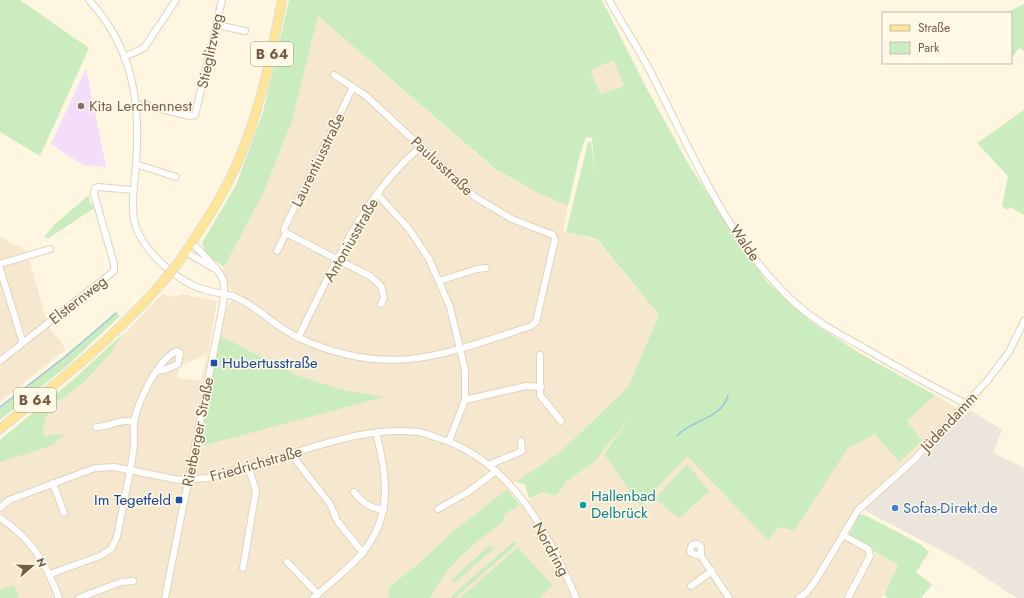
<svg xmlns="http://www.w3.org/2000/svg" width="1024" height="598" font-family="Jost,sans-serif">
  <rect width="100%" height="100%" fill="#fef6e0"/>
  <!-- residential -->
  <g fill="#f6e8ce" fill-rule="evenodd">
    <path d="M 318,16 L 495,170 L 536,192 L 568,206 L 563,231 L 597,240 L 659,315 L 628,387 L 558,454 L 516,482 L 449,535 L 417,565 L 389,587 L 389,598 L 0,598 L 0,444 L 104,356 L 162,294 L 173,297 L 182,294 L 217,301 L 193,446 L 198,447 L 383,397 L 339,389 L 299,376 L 219,335 L 223,316 L 230,302 L 235,300 L 237,296 L 226,284 L 221,272 L 263,194 L 292,121 ZM 207,354 L 201,381 L 177,378 L 179,367 Z"/>
    <polygon points="613,60 624,86 601,94 590,71"/>
    <polygon points="0,236 13,245 21,246 28,255 48,326 66,349 0,402"/>
    <polygon points="935,395 958,409 948,421 855,510 840,533 898,565 882,598 430,598 442,576 459,557 505,514 543,492 556,496 567,481 593,463 641,403 779,527 794,531 848,448 875,434 922,441 907,421"/>
  </g>
  <!-- industrial -->
  <polygon fill="#ece5dc" points="970,410 1002,430 993,453 1024,468 1024,598 1018,598 1010,594 961,561 864,510 925,455"/>
  <!-- education -->
  <polygon fill="#f3ddfa" points="86,68 106,167 83,165 51,144"/>
  <!-- green -->
  <g fill="#cbecbe" fill-rule="evenodd">
    <polygon points="0,0 20,0 89,48 40,156 0,132"/>
    <path d="M 289,0 L 602,0 L 647,89 L 689,165 L 767,282 L 810,321 L 861,354 L 935,395 L 907,421 L 922,441 L 899,462 L 875,434 L 848,448 L 794,531 L 779,527 L 768,540 L 687,456 L 640,506 L 604,454 L 633,414 L 593,463 L 567,481 L 556,496 L 543,492 L 529,499 L 525,484 L 516,482 L 558,454 L 628,387 L 659,315 L 597,239 L 566,232 L 588,142 L 591,142 L 595,174 L 592,138 L 586,137 L 580,154 L 568,206 L 536,192 L 495,169 L 318,16 L 292,121 L 263,194 L 224,267 L 207,255 L 202,243 L 236,185 L 263,112 ZM 613,60 L 624,86 L 601,94 L 590,71 Z"/>
    <polygon points="1024,4 1024,51 1019,48 1011,59 1011,13 1006,13"/>
    <polygon points="1024,110 1024,215 1010,207 1007,210 1002,206 1008,176 977,143"/>
    <polygon points="89,195 90,203 94,208 49,238 44,237 54,225"/>
    <polygon points="117,313 120,316 67,366 0,420 0,408"/>
    <polygon points="125,332 108,356 83,383 49,408 43,428 44,436 65,434 53,445 0,462 0,440 75,378"/>
    <polygon points="219,335 299,376 339,389 384,397 198,447"/>
    <polygon points="687,464 709,491 679,518 655,499"/>
    <path d="M 507,489 L 520,505 L 505,514 L 503,522 C 470,546 450,562 430,598 L 389,598 L 389,587 L 417,565 L 449,535 Z"/>
    <polygon points="859,515 865,515 920,544 929,552 916,572 932,585 921,598 888,598 884,595 898,565 848,536"/>
    <polygon points="514,541 517,544 455,598 449,598"/>
    <polygon points="490,545 494,549 454,583 451,580"/>
    <polygon points="518,547 553,586 539,598 460,598"/>
    <polygon points="14,585 19,598 0,598 0,590"/>
  </g>
  <g fill="none" stroke-linecap="round" stroke-linejoin="round">
    <!-- stream -->
    <g stroke="#99c8da" stroke-width="1.5">
      <polyline points="0,407 65,357 116,313"/>
      <path d="M 677,436 C 691,419 722,420 728,395"/>
    </g>
    <defs>
      <g id="minor">
        <path d="M 89,0 C 132,47 141,101 136,163 C 135,183 130,204 135,224 C 143,252 178,282 205,290 C 215,293 226,293 235,297 C 259,307 275,327 299,338 C 389,379 443,355 531,326 L 536,322 L 555,239 L 553,235 L 512,219 L 475,197 L 365,95 L 334,75"/>
        <path d="M 609,0 C 621,22 635,43 647,65 C 689,146 726,240 795,303 C 816,322 841,335 866,349 C 899,368 932,387 967,404"/>
        <polyline points="217,25 245,31"/>
        <polyline points="124,57 144,48 176,0"/>
        <polyline points="137,105 145,105 190,116 195,115 222,0"/>
        <polyline points="136,164 176,177"/>
        <polyline points="377,194 409,229 429,259 450,307 465,370 465,400 449,441"/>
        <polyline points="286,233 370,276 381,286 384,298 381,304"/>
        <polyline points="277,251 286,233 284,229 353,87"/>
        <polyline points="186,252 213,268"/>
        <polyline points="0,264 50,249"/>
        <polyline points="0,269 23,343"/>
        <polyline points="439,281 477,269 486,268"/>
        <path d="M 298,338 C 329,276 362,197 416,151"/>
        <polyline points="540,355 540,395 561,421"/>
        <polyline points="0,361 114,271 114,264 94,194 95,188 98,187 133,190"/>
        <polyline points="465,400 526,386 541,387"/>
        <path d="M 96,427 C 110,427 121,418 134,422"/>
        <polyline points="291,454 330,504 336,518"/>
        <polyline points="489,465 522,451 521,441"/>
        <polyline points="53,483 64,513"/>
        <path d="M 354,492 C 363,503 370,508 384,510"/>
        <path d="M 0,508 L 9,500 L 95,468 L 114,467 L 179,480 L 208,478 C 237,470 265,462 293,453 C 333,441 375,427 418,432 C 425,433 432,436 438,438 C 510,460 549,533 576,598"/>
        <polyline points="438,509 468,492 496,471"/>
        <path d="M 0,518 C 32,539 46,563 59,598"/>
        <polyline points="338,522 363,553"/>
        <polyline points="843,535 868,549 870,556 848,598"/>
        <polyline points="701,556 691,553 690,550 692,545 698,544 701,547 701,556 729,598"/>
        <polyline points="287,562 318,594"/>
        <polyline points="243,568 256,491 248,466"/>
        <path d="M 50,574 L 100,556 L 111,549 L 117,537 C 122,509 129,481 133,453 C 135,443 133,433 134,423 C 137,402 158,359 177,351 L 180,353 L 178,364 L 164,370 L 157,371"/>
        <polyline points="691,586 712,571"/>
        <polyline points="79,598 121,582 133,581"/>
        <path d="M 165,598 L 221,315 C 223,305 226,291 223,280 C 219,269 201,252 192,243"/>
        <path d="M 313,598 C 330,583 349,569 363,552 C 393,516 387,475 376,433"/>
        <polyline points="799,598 807,592 816,580 858,510 914,460 987,381 1009,352 1024,321"/>
      </g>
      <g id="major">
        <path d="M 178,263 C 196,237 213,211 228,183 C 257,126 270,62 282,0"/>
        <path d="M 0,429 C 56,384 113,339 161,284"/>
      </g>
    </defs>
    <!-- minor casing -->
    <use href="#minor" stroke="#e2d3bc" stroke-width="8"/>
    <!-- major casing -->
    <use href="#major" stroke="#e1dbd6" stroke-width="10"/>
    <!-- minor -->
    <use href="#minor" stroke="#fff" stroke-width="6"/>
    <!-- major -->
    <use href="#major" stroke="#ffe595" stroke-width="8"/>
    <defs>
      <polyline id="major-bridge" points="161,284 178,263"/>
    </defs>
    <!-- major-bridge casing -->
    <use href="#major-bridge" stroke="#e1dbd6" stroke-width="10" stroke-linecap="butt"/>
    <!-- major-bridge -->
    <use href="#major-bridge" stroke="#ffe595" stroke-width="8"/>
  </g>
  <!-- markers -->
  <circle fill="#8d6e63" stroke="#fff9e7" stroke-width="1.5" cx="81" cy="106" r="4"/>
  <g fill="#1a4fb4" stroke="#fff9e7" stroke-width="1.5">
    <rect x="210" y="359" width="8" height="8" rx="2"/>
    <rect x="175" y="496" width="8" height="8" rx="2"/>
  </g>
  <circle fill="#0f9aa8" stroke="#fff9e7" stroke-width="1.5" cx="583" cy="505" r="4"/>
  <circle fill="#3f7fe0" stroke="#fff9e7" stroke-width="1.5" cx="895" cy="508" r="4"/>
  <g text-anchor="middle" dominant-baseline="central" stroke-width="3" stroke-linejoin="round" paint-order="stroke">
    <!-- shield labels -->
    <g fill="#fff9e7" stroke="#9f8c76" stroke-width="1">
      <rect x="251" y="42" width="42" height="24" rx="3"/>
      <rect x="14" y="388" width="42" height="24" rx="3"/>
    </g>
    <g font-size="14" font-weight="bold" fill="#765d46">
      <text x="272" y="54">B 64</text>
      <text x="35" y="400">B 64</text>
    </g>
    <!-- street labels -->
    <g font-size="15" fill="#765d46" stroke="#fff9e7">
      <text transform="translate(210 51) rotate(-78)">Stieglitzweg</text>
      <text transform="translate(318 160) rotate(-64)">Laurentiusstraße</text>
      <text transform="translate(442 166) rotate(43)">Paulusstraße</text>
      <text transform="translate(351 240) rotate(-60)">Antoniusstraße</text>
      <text transform="translate(745 243) rotate(56)">Walde</text>
      <text transform="translate(78 300) rotate(-38)">Elsternweg</text>
      <text transform="translate(949 422) rotate(-47)">Jüdendamm</text>
      <text transform="translate(198 432) rotate(-79)">Rietberger Straße</text>
      <text transform="translate(256 464) rotate(-16)">Friedrichstraße</text>
      <text transform="translate(551 549) rotate(61)">Nordring</text>
    </g>
    <!-- education labels -->
    <g font-size="15" fill="#785e54" stroke="#fff9e7" text-anchor="start">
      <text x="89" y="106">Kita Lerchennest</text>
    </g>
    <!-- transit labels -->
    <g font-size="15" fill="#164399" stroke="#fff9e7" text-anchor="start">
      <text x="222" y="363">Hubertusstraße</text>
      <text x="171" y="500" text-anchor="end">Im Tegetfeld</text>
    </g>
    <!-- culture labels -->
    <g font-size="15" fill="#0d838f" stroke="#fff9e7" text-anchor="start">
      <text x="591" y="496">Hallenbad<tspan x="591" dy="17">Delbrück</tspan></text>
    </g>
    <!-- shop labels -->
    <g font-size="15" fill="#366cbe" stroke="#fff9e7" text-anchor="start">
      <text x="903" y="508">Sofas-Direkt.de</text>
    </g>
  </g>
  <!-- legend -->
  <rect x="882" y="12" width="130" height="52" fill="#fff9e7" stroke="#c8bba7"/>
  <rect x="890" y="25" width="20" height="6" fill="#ffe595" stroke="#c8bba7"/>
  <text x="918" y="32" font-size="12" fill="#765d46">Straße</text>
  <rect x="890" y="42" width="20" height="12" fill="#cbecbe" stroke="#c8bba7"/>
  <text x="918" y="52" font-size="12" fill="#765d46">Park</text>
  <!-- north arrow -->
  <g transform="translate(32 566) rotate(70)" stroke="#fff9e7" stroke-width="3" paint-order="stroke">
  <path d="M0-3L7 15L0 10L-7 15Z" fill="#765d46"/>
  <text y="-6" font-size="11" font-weight="bold" text-anchor="middle" fill="#765d46">N</text>
  </g>
</svg>
